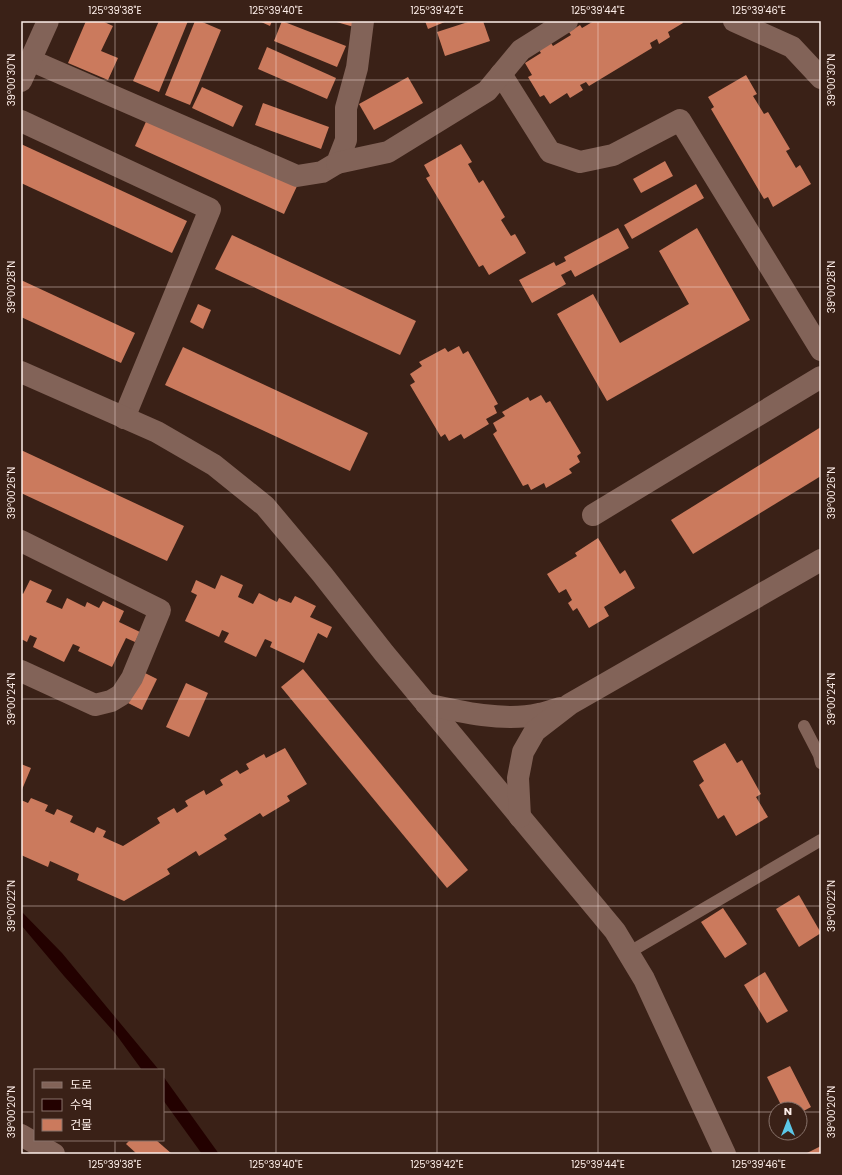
<svg xmlns="http://www.w3.org/2000/svg" width="842" height="1175" font-family="Poppins,'Noto Sans KR',sans-serif">
  <rect width="100%" height="100%" fill="#3a2117"/>
  <!-- water -->
  <g fill="#230100">
    <polygon points="21,911 62,953 159,1070 142,1070 115,1033 64,976 21,925"/>
    <polygon points="163,1076 219,1154 202,1154 163,1100"/>
  </g>
  <!-- building -->
  <g fill="#cb7a5d">
    <polygon points="86,21 102,21 113,26 101,51 118,58 108,80 68,63"/>
    <polygon points="159,21 188,21 159,92 133,81"/>
    <polygon points="195,21 200,21 221,30 190,105 165,95"/>
    <polygon points="259,21 272,21 270,26"/>
    <polygon points="282,21 346,46 337,67 274,41"/>
    <polygon points="333,21 355,21 354,27"/>
    <polygon points="425,21 447,21 428,29"/>
    <polygon points="471,21 483,21 490,41 445,56 437,32"/>
    <polygon points="594,21 682,21 683,23 668,32 670,37 659,44 657,39 650,43 652,48 589,86 586,82 580,85 583,90 570,98 567,93 550,104 544,95 540,97 528,77 532,75 525,63 541,53 539,50 551,43 553,46 571,35 569,32 580,25 582,28"/>
    <polygon points="267,47 336,78 327,99 258,69"/>
    <polygon points="746,75 757,94 753,96 764,114 768,112 790,149 786,151 796,168 800,165 811,184 773,207 768,197 764,199 711,109 714,107 708,97"/>
    <polygon points="408,77 423,103 374,130 359,104"/>
    <polygon points="202,87 243,106 233,127 192,108"/>
    <polygon points="263,103 329,127 321,149 255,125"/>
    <polygon points="149,115 298,184 284,214 135,146"/>
    <polygon points="21,144 187,221 172,253 21,183"/>
    <polygon points="461,144 472,162 468,164 479,183 483,180 505,217 501,220 511,236 515,234 526,253 489,275 483,265 479,267 426,178 430,176 424,165"/>
    <polygon points="665,161 673,176 641,193 633,179"/>
    <polygon points="696,184 704,198 632,239 624,225"/>
    <polygon points="618,228 629,248 575,277 571,270 561,275 566,284 532,303 519,280 554,262 556,266 566,261 564,257"/>
    <polygon points="697,228 750,320 607,401 557,314 593,294 620,343 689,304 659,251"/>
    <polygon points="232,235 416,321 400,355 215,269"/>
    <polygon points="21,280 135,333 121,363 21,317"/>
    <polygon points="198,304 211,310 203,329 190,322"/>
    <polygon points="459,346 463,354 468,351 498,404 494,406 497,413 486,419 489,424 464,439 461,434 449,441 445,434 441,437 410,385 415,382 410,374 422,366 419,362 445,348 448,352"/>
    <polygon points="183,347 368,433 350,471 165,385"/>
    <polygon points="541,395 546,403 550,401 581,453 577,456 580,462 569,469 572,473 546,488 544,483 531,490 528,484 523,486 493,434 497,431 493,423 505,416 502,412 528,397 530,401"/>
    <polygon points="821,427 821,476 693,554 671,520"/>
    <polygon points="21,450 184,526 167,561 21,493"/>
    <polygon points="598,538 620,574 625,570 635,588 604,607 609,616 589,628 577,608 573,611 568,603 572,600 566,589 559,593 547,574 577,556 575,553"/>
    <polygon points="221,575 243,585 238,597 253,604 259,593 277,602 279,598 291,603 295,596 316,606 310,617 332,627 327,638 318,633 304,663 270,647 272,642 265,639 256,657 224,642 229,633 222,630 219,637 185,621 197,595 191,592 196,580 215,589"/>
    <polygon points="30,580 52,590 46,602 62,609 67,598 85,607 87,602 99,608 103,601 124,611 119,622 140,632 135,642 126,638 112,667 78,651 80,647 73,644 64,662 33,647 37,638 30,635 27,642 21,639 21,593 23,594"/>
    <polygon points="303,669 468,870 447,888 281,687"/>
    <polygon points="143,672 157,679 142,710 128,703"/>
    <polygon points="186,683 208,693 189,737 166,727"/>
    <polygon points="725,743 737,763 742,760 761,794 756,797 768,817 736,836 724,815 718,819 699,785 704,781 693,761"/>
    <polygon points="285,748 307,784 287,796 290,801 263,817 260,813 224,835 227,839 199,856 196,851 167,869 170,874 124,901 77,880 79,874 50,861 48,867 21,855 22,849 21,848 21,800 28,803 31,798 48,805 45,811 54,815 57,809 73,816 70,822 94,833 97,827 106,831 103,837 123,846 160,823 157,818 174,808 177,813 188,806 185,801 204,790 206,795 223,785 220,780 237,770 240,774 249,769 246,764 264,754 266,758"/>
    <polygon points="21,764 31,768 21,792"/>
    <polygon points="799,895 821,933 799,947 776,909"/>
    <polygon points="723,908 747,944 725,958 701,922"/>
    <polygon points="765,972 788,1011 767,1023 744,985"/>
    <polygon points="790,1066 811,1107 800,1113 800,1109 783,1109 767,1077"/>
    <polygon points="130,1140 156,1140 172,1154 137,1154 126,1144"/>
    <polygon points="821,1146 821,1154 808,1154 807,1153"/>
  </g>
  <g fill="none" stroke-linecap="round" stroke-linejoin="round">
    <!-- lane -->
    <g stroke="#826358" stroke-width="12">
      <polyline points="804,726 819,755 821,763"/>
      <polyline points="628,953 821,840"/>
    </g>
    <!-- street -->
    <g stroke="#826358" stroke-width="22">
      <polyline points="734,21 792,47 821,78"/>
      <polyline points="30,60 297,176 322,172 337,163 346,140 346,108 357,68 363,21"/>
      <polyline points="501,74 550,152 580,162 613,155 680,120 821,350"/>
      <polyline points="21,81 48,21"/>
      <polyline points="21,121 210,209 124,418"/>
      <polyline points="337,163 388,152 487,91 521,50 567,21"/>
      <polyline points="593,515 821,377"/>
      <polyline points="21,541 160,610 132,678 121,695 111,701 95,705 21,671"/>
    </g>
    <!-- secondary -->
    <g stroke="#826358" stroke-width="22">
      <polyline points="21,372 157,432 214,465 265,506 322,574 384,653 615,931 644,979 725,1154"/>
      <path d="M 426,704 C 460,712 505,722 539,714 C 546,713 553,710 560,708"/>
      <polyline points="520,817 518,778 523,752 535,731 570,704 821,560"/>
      <polyline points="21,1135 54,1154"/>
    </g>
  </g>
  <!-- ticks -->
  <path fill="none" stroke="#fdeee9" stroke-width="1" stroke-opacity="0.45" d="M 115,21 L 115,1070M 276,21 L 276,1154M 437,21 L 437,1154M 598,21 L 598,1154M 759,21 L 759,1154M 21,80 L 821,80M 21,287 L 821,287M 21,493 L 821,493M 21,699 L 821,699M 21,906 L 821,906M 21,1112 L 35,1112M 163,1112 L 776,1112M 800,1112 L 821,1112M 115,1140 L 115,1154"/>
  <!-- border -->
  <rect width="842" height="1175" fill="none" stroke="#3a2117" stroke-width="44"/>
  <!-- legend -->
  <rect x="34" y="1069" width="130" height="72" fill="#3a2117" stroke="#88736b"/>
  <rect x="42" y="1082" width="20" height="6" fill="#826358" stroke="#88736b"/>
  <text x="70" y="1089" font-size="12" fill="#fdeee9">도로</text>
  <rect x="42" y="1099" width="20" height="12" fill="#230100" stroke="#88736b"/>
  <text x="70" y="1109" font-size="12" fill="#fdeee9">수역</text>
  <rect x="42" y="1119" width="20" height="12" fill="#cb7a5d" stroke="#88736b"/>
  <text x="70" y="1129" font-size="12" fill="#fdeee9">건물</text>
  <!-- north arrow -->
  <g transform="translate(788 1121)"><circle r="19" fill="#3a2117" stroke="#88736b"/>
  <path d="M0-3L7 15L0 10L-7 15Z" fill="#5cc7e7"/>
  <text y="-6" font-size="11" font-weight="bold" text-anchor="middle" fill="#fdeee9">N</text>
  </g>
  <rect x="22" y="22" width="798" height="1131" fill="none" stroke="#fdeee9" stroke-width="1.5"/>
  <g font-size="10" text-anchor="middle" fill="#fdeee9">
    <text x="115" y="14">125°39'38"E</text>
    <text x="276" y="14">125°39'40"E</text>
    <text x="437" y="14">125°39'42"E</text>
    <text x="598" y="14">125°39'44"E</text>
    <text x="759" y="14">125°39'46"E</text>
    <text transform="translate(11 80) rotate(-90)" y="4">39°00'30"N</text>
    <text transform="translate(831 80) rotate(-90)" y="4">39°00'30"N</text>
    <text transform="translate(11 287) rotate(-90)" y="4">39°00'28"N</text>
    <text transform="translate(831 287) rotate(-90)" y="4">39°00'28"N</text>
    <text transform="translate(11 493) rotate(-90)" y="4">39°00'26"N</text>
    <text transform="translate(831 493) rotate(-90)" y="4">39°00'26"N</text>
    <text transform="translate(11 699) rotate(-90)" y="4">39°00'24"N</text>
    <text transform="translate(831 699) rotate(-90)" y="4">39°00'24"N</text>
    <text transform="translate(11 906) rotate(-90)" y="4">39°00'22"N</text>
    <text transform="translate(831 906) rotate(-90)" y="4">39°00'22"N</text>
    <text transform="translate(11 1112) rotate(-90)" y="4">39°00'20"N</text>
    <text transform="translate(831 1112) rotate(-90)" y="4">39°00'20"N</text>
    <text x="115" y="1168">125°39'38"E</text>
    <text x="276" y="1168">125°39'40"E</text>
    <text x="437" y="1168">125°39'42"E</text>
    <text x="598" y="1168">125°39'44"E</text>
    <text x="759" y="1168">125°39'46"E</text>
  </g>
</svg>
